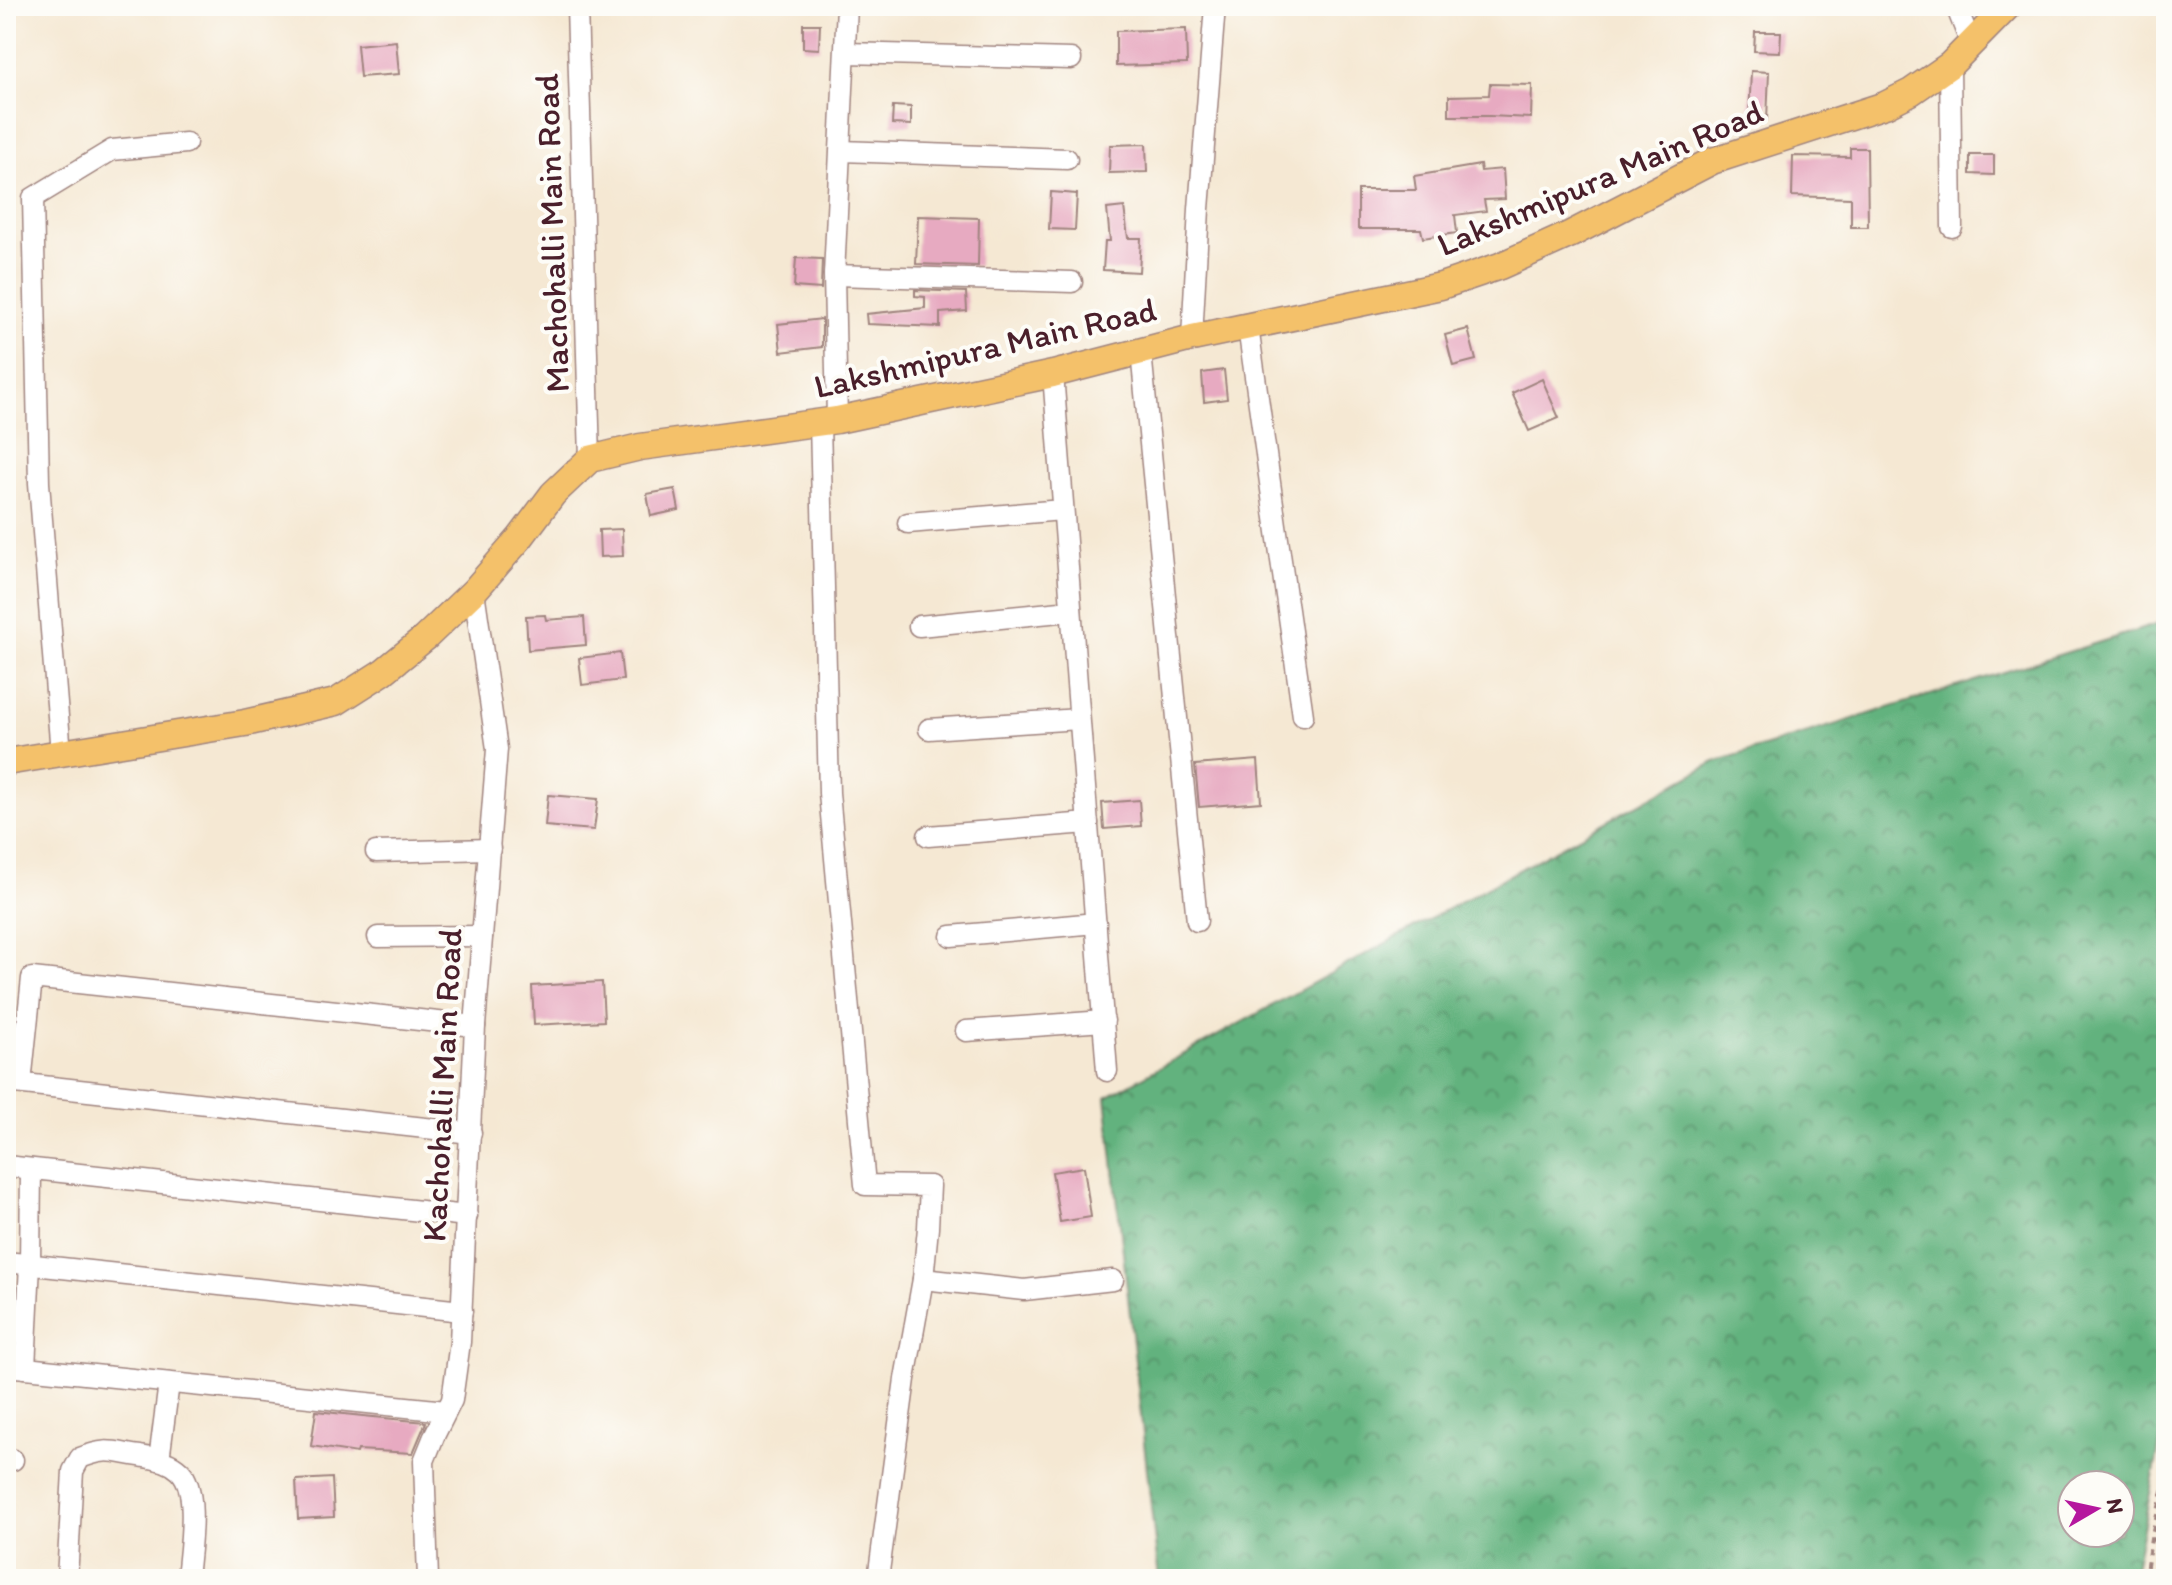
<svg xmlns="http://www.w3.org/2000/svg" width="2172" height="1585" font-family="Itim,sans-serif">
  <defs>
    <pattern id="forest-crowns" width="20" height="18" patternUnits="userSpaceOnUse" patternTransform="scale(2)"><rect width="20" height="18" fill="#62b27e"/><path d="M2 6a3 3 0 1 1 6 0M12 15a3 3 0 1 1 6 0" fill="none" stroke="#539067"/></pattern>
  </defs>
  <rect width="100%" height="100%" fill="#fdfcf7"/>
  <filter id="ink" filterUnits="userSpaceOnUse"><feTurbulence type="fractalNoise" baseFrequency=".0125" numOctaves="2"/><feDisplacementMap in="SourceGraphic" scale="16" xChannelSelector="R" yChannelSelector="G"/><feConvolveMatrix kernelMatrix="1 2 1 2 8 2 1 2 1" color-interpolation-filters="sRGB"/></filter>
  <filter id="wash" filterUnits="userSpaceOnUse"><feTurbulence type="fractalNoise" baseFrequency=".006" numOctaves="4" result="noise"/><feDisplacementMap in="SourceGraphic" scale="32" xChannelSelector="R" yChannelSelector="G"/><feGaussianBlur stdDeviation="1.8" result="paint"/><feColorMatrix in="noise" values="0 0 0 0 0 0 0 0 0 0 0 0 0 0 0 0 0 1.4 0 .05"/><feComposite in="paint" operator="in"/></filter>
  <g filter="url(#wash)">
    <rect width="100%" height="100%" fill="#f5e8d3"/>
    <!-- forest -->
    <path fill="url(#forest-crowns)" stroke="#566854" stroke-width="2" fill-rule="evenodd" d="M 2158,624 L 2166,635 L 2166,1413 L 2133,1579 L 1159,1579 L 1106,1097 L 1715,762 ZM 2072,1485 L 2120,1485 L 2120,1533 L 2072,1533 Z"/>
    <g id="blocks">
      <!-- building -->
      <g fill="#e7aac1">
        <polygon points="803,24 820,24 819,49 803,48"/>
        <polygon points="1186,29 1187,64 1116,66 1116,31"/>
        <polygon points="1755,32 1781,32 1780,52 1754,51"/>
        <polygon points="396,41 399,74 360,77 357,45"/>
        <polygon points="1751,71 1769,72 1767,120 1749,119"/>
        <polygon points="1490,84 1532,85 1531,118 1489,116 1449,116 1449,96 1489,95"/>
        <polygon points="893,106 911,107 911,125 892,124"/>
        <polygon points="1146,144 1147,172 1109,173 1110,145"/>
        <polygon points="1850,148 1867,148 1868,227 1851,227 1851,198 1792,196 1793,156 1850,157"/>
        <polygon points="1970,155 1994,155 1994,175 1970,174"/>
        <polygon points="1480,165 1481,171 1503,169 1505,199 1484,200 1486,211 1455,215 1457,233 1423,238 1421,229 1358,229 1358,190 1416,190 1414,176"/>
        <polygon points="1051,192 1077,194 1075,230 1049,229"/>
        <polygon points="1124,207 1128,238 1141,238 1139,272 1103,270 1105,241 1110,241 1107,209"/>
        <polygon points="918,216 979,218 978,266 916,264"/>
        <polygon points="796,258 822,259 821,289 794,287"/>
        <polygon points="915,290 966,292 967,311 940,313 940,327 867,324 866,314 925,308 925,297 915,296"/>
        <polygon points="822,319 822,347 781,352 778,324"/>
        <polygon points="1468,329 1476,360 1453,366 1445,335"/>
        <polygon points="1224,370 1227,399 1204,402 1202,373"/>
        <polygon points="1542,379 1559,418 1529,431 1512,393"/>
        <polygon points="675,489 679,510 651,516 647,494"/>
        <polygon points="622,529 623,556 600,557 599,530"/>
        <polygon points="545,615 546,620 584,617 586,645 528,650 526,616"/>
        <polygon points="620,653 623,680 582,685 579,658"/>
        <polygon points="1258,760 1261,802 1199,807 1195,765"/>
        <polygon points="548,795 598,799 594,830 545,826"/>
        <polygon points="1139,800 1141,826 1104,829 1102,803"/>
        <polygon points="602,982 604,1021 534,1025 532,986"/>
        <polygon points="1084,1167 1091,1217 1060,1222 1052,1172"/>
        <polygon points="316,1411 363,1416 426,1422 413,1453 358,1450 357,1453 311,1446"/>
        <polygon points="332,1478 334,1517 298,1519 296,1480"/>
      </g>
    </g>
  </g>
  <g filter="url(#ink)">
    <use href="#blocks" fill-opacity="0" stroke="#a0847f" stroke-width="2"/>
    <g fill="none" stroke-linecap="round" stroke-linejoin="round">
      <defs>
        <g id="minor">
          <polyline points="577,6 590,459"/>
          <polyline points="1956,6 1971,44"/>
          <polyline points="846,53 1071,59"/>
          <polyline points="1950,65 1952,227"/>
          <polyline points="841,151 1067,159"/>
          <polyline points="834,275 1072,282"/>
          <polyline points="1248,327 1303,716"/>
          <polyline points="1192,338 1199,209 1215,6"/>
          <polyline points="1141,352 1197,921"/>
          <polyline points="1053,374 1107,1071"/>
          <polyline points="837,420 834,275 847,6"/>
          <polyline points="820,423 829,793 865,1185 930,1186 928,1228 923,1279 1024,1290 1113,1280"/>
          <polyline points="908,523 1062,510"/>
          <polyline points="919,626 1071,611"/>
          <polyline points="929,729 1079,719"/>
          <polyline points="61,753 39,483 33,198 112,150 186,143"/>
          <polyline points="928,836 1088,823"/>
          <polyline points="376,852 490,849"/>
          <polyline points="951,936 1096,923"/>
          <polyline points="378,937 482,936"/>
          <polyline points="966,1031 1104,1021"/>
          <polyline points="6,1082 471,1133"/>
          <polyline points="21,1083 32,978 475,1026"/>
          <polyline points="6,1166 467,1216"/>
          <polyline points="6,1262 462,1311"/>
          <polyline points="6,1366 446,1411"/>
          <polyline points="25,1368 30,1264 31,1169"/>
          <polyline points="6,1459 13,1460"/>
          <polyline points="159,1460 169,1383"/>
          <path d="M 67,1579 L 73,1471 L 80,1458 C 107,1447 112,1452 140,1456 C 154,1459 169,1460 180,1471 C 200,1491 189,1552 187,1579"/>
          <polyline points="428,1579 424,1461 435,1434 452,1400 460,1342 475,1026 497,749 474,591"/>
          <polyline points="878,1579 905,1379 923,1279"/>
        </g>
        <polyline id="major" points="6,762 245,723 336,702 383,672 425,638 474,591 520,538 553,494 590,459 640,447 837,420 1053,374 1192,338 1441,286 1500,266 1571,234 1712,161 1885,105 1911,92 1950,65 2008,6"/>
      </defs>
      <!-- minor casing -->
      <use href="#minor" stroke="#a0847f" stroke-width="23"/>
      <!-- major casing -->
      <use href="#major" stroke="#a0847f" stroke-width="29"/>
      <!-- path -->
      <g stroke="#a0847f" stroke-width="4" stroke-dasharray="6 6" stroke-linecap="butt">
        <polyline points="2151,1539 2166,1543"/>
        <polyline points="2145,1579 2151,1539 2166,1479"/>
      </g>
      <!-- minor -->
      <use href="#minor" stroke="#fff" stroke-width="20"/>
      <!-- major -->
      <use href="#major" stroke="#f4c16a" stroke-width="26"/>
    </g>
  </g>
  <g text-anchor="middle" dominant-baseline="central" stroke-width="8" stroke-linejoin="round" paint-order="stroke">
    <!-- street labels -->
    <g font-size="34" fill="#4a1f2b" stroke="#fdfcf7">
      <text transform="translate(1600 178) rotate(-23)">Lakshmipura Main Road</text>
      <text transform="translate(552 233) rotate(-92)">Machohalli Main Road</text>
      <text transform="translate(985 348) rotate(-13)">Lakshmipura Main Road</text>
      <text transform="translate(442 1085) rotate(-87)">Kachohalli Main Road</text>
    </g>
  </g>
  <!-- margin -->
  <rect width="2172" height="1585" fill="none" stroke="#fdfcf7" stroke-width="32"/>
  <!-- north arrow -->
  <g transform="translate(2096 1509) rotate(81)"><circle r="38" fill="#fdfcf7" stroke="#b5a4a5" stroke-width="2"/>
  <path d="M0-6L14 30L0 20L-14 30Z" fill="#b5179e"/>
  <text y="-12" font-size="22" font-weight="bold" text-anchor="middle" fill="#4a1f2b">N</text>
  </g>
</svg>
